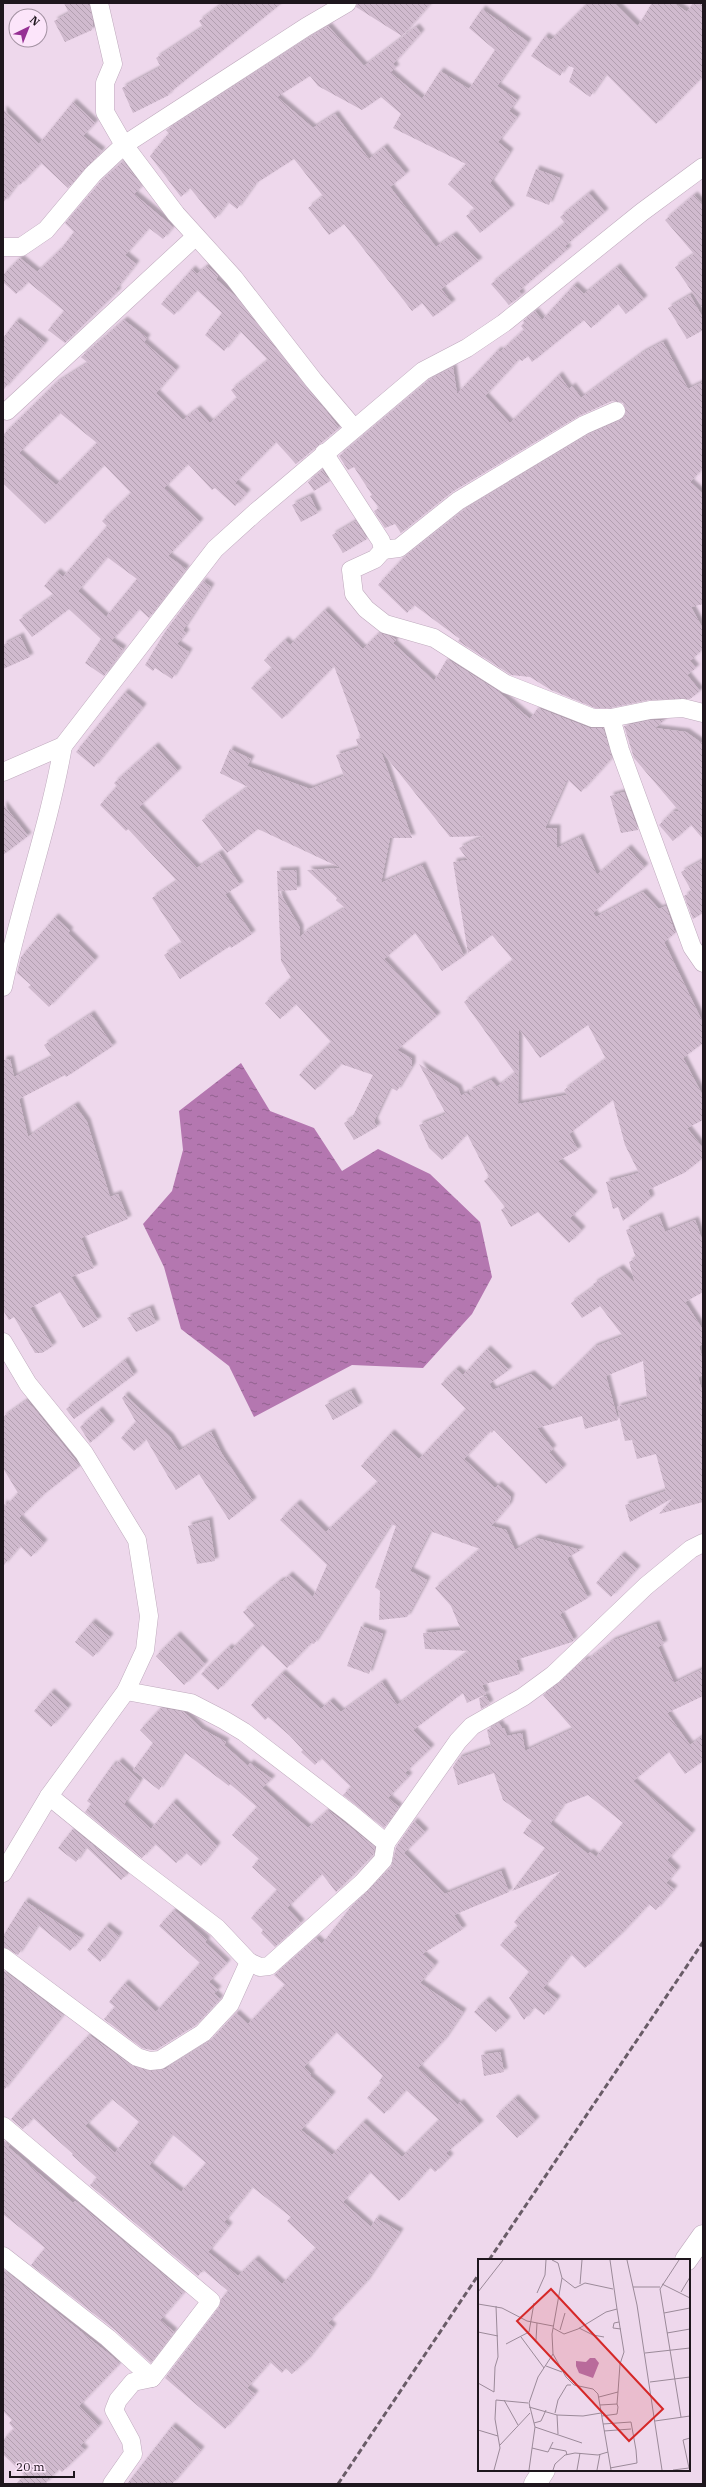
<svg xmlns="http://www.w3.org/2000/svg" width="706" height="2487" font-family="'IBM Plex Serif',serif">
  <defs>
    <pattern id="water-ripples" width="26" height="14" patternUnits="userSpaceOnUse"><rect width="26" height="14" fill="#b477b0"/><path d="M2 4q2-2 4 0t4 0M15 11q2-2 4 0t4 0" fill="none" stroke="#92618f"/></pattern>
    <pattern id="building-back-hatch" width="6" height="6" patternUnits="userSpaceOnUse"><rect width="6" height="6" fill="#d0bace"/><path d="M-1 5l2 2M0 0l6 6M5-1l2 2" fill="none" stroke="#b29fb0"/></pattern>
    <filter id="shadow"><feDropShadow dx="3.5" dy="-3.5" stdDeviation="1" flood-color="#0004"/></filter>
  </defs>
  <rect width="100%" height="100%" fill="#eed8ec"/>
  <!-- water -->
  <polygon fill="url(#water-ripples)" points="241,1063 270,1111 314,1128 342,1171 378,1149 430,1174 480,1222 492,1277 472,1314 423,1368 352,1365 254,1417 229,1366 181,1329 164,1267 143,1224 172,1191 183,1150 179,1111"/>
  <!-- building -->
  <g fill="url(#building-back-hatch)" fill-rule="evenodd" filter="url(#shadow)">
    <polygon points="64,3 89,3 93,22 92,30 65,42 54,21 69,13"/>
    <polygon points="223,3 282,3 168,94 169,95 133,113 122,88 161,67 156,58 203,27 199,21"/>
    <polygon points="357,3 431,3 402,36 356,7"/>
    <polygon points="588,3 615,3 638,26 652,3 674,3 687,12 693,3 703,3 703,76 656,124 606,74 590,97 569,82 574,68 567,65 560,76 531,56 545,36 551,40"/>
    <polygon points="482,9 528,42 497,86 517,100 509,111 517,117 498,142 510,152 490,183 511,208 480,233 466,216 475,209 448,184 466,164 393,128 401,114 381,97 362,110 318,86 310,76 277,97 313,128 335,114 369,159 384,147 406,174 390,187 436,247 453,235 479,261 441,289 452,303 433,317 422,303 412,311 344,224 329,235 308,208 323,196 294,159 255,184 237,209 228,202 215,219 190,188 181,197 150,156 169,133 166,130 328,26 364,66 416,27 421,33 393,64 396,68 390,72 422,99 440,71 469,89 495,50 469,28"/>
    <polygon points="73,102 95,123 83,136 102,151 68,188 41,163 20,185 18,183 3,203 3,109 39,144"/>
    <polygon points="123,161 142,186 134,194 173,227 163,239 149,228 125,255 136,264 116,289 118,291 65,343 48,330 64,311 28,282 16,294 3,282 3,275 20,258 37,272 61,249 74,232 65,223 101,181"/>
    <polygon points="536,169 560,178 549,205 526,196"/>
    <polygon points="589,193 605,212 565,246 568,249 519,291 522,295 509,305 491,284 565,223 560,217"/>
    <polygon points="694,195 703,205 703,308 675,267 694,254 665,220"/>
    <path d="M 207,266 L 218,276 L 216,279 L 237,298 L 339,428 L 296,464 L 276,442 L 235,483 L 247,493 L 235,506 L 215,488 L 212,490 L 188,464 L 164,488 L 200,522 L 168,556 L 186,569 L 149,618 L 139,609 L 111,641 L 123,649 L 104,676 L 85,663 L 101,639 L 69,609 L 32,637 L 19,620 L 54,595 L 44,586 L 57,572 L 63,577 L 107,526 L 102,521 L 131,493 L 104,465 L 45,524 L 3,483 L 3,435 L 56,383 L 88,363 L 81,357 L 124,320 L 147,338 L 144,342 L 176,370 L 156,393 L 183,420 L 197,409 L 210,423 L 237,398 L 231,390 L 268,360 L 240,331 L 224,351 L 205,335 L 222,313 L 197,290 L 174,315 L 161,304 L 192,269 L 197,274 ZM 60,413 L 97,443 L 56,485 L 19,453 ZM 107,557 L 137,579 L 106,617 L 78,591 Z"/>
    <polygon points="617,267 644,299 626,314 618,304 591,328 584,320 532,362 528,356 522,361 519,359 485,396 510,423 559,375 569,389 572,386 581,398 642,353 663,342 688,389 703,382 703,468 690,482 703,494 703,604 691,607 703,629 703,649 690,661 696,668 687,675 700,691 690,699 649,700 610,708 595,708 551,690 530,677 511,675 458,641 460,639 414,605 407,613 378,585 404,557 464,510 589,434 621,420 626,412 623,403 612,401 579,416 452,492 401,533 395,524 385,528 374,511 379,508 370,496 372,495 354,467 348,470 339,456 429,380 453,367 457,394 498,350 500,352 524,330 521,326 524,323 523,321 535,311 542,320 574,285 584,294"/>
    <polygon points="690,295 703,318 703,330 687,339 668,308"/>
    <polygon points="16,321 45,343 3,390 3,338"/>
    <polygon points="322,470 330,481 314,491 308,482"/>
    <polygon points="310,496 318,513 301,522 292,505"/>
    <polygon points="356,521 367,539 343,553 332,535"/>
    <polygon points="203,581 211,587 183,630 186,633 177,644 189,652 172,679 155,668 153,671 145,665 165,632"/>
    <path d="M 325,610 L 363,649 L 379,633 L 392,637 L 396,640 L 393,643 L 434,681 L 447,659 L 496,690 L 530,719 L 538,708 L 589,728 L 603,728 L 612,758 L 581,792 L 567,779 L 545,828 L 557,828 L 557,848 L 580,837 L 597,875 L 628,848 L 645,867 L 593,913 L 596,917 L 643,892 L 659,909 L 666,906 L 675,933 L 664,942 L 703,1023 L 703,1043 L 683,1058 L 703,1096 L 703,1120 L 687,1128 L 703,1148 L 703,1158 L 684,1173 L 648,1190 L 651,1198 L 623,1221 L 618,1207 L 613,1209 L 606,1182 L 639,1173 L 625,1145 L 613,1100 L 569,1134 L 578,1150 L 558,1161 L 594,1195 L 570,1218 L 582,1230 L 569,1243 L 538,1212 L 511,1227 L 501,1210 L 505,1207 L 484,1181 L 489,1177 L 467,1134 L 442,1160 L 429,1148 L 419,1125 L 446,1114 L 419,1064 L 458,1088 L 461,1096 L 466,1093 L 473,1098 L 469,1091 L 491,1080 L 497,1087 L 515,1073 L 464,1002 L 513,960 L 492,935 L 468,953 L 453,862 L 468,860 L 459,848 L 484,836 L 450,837 L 380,749 L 412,838 L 390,838 L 381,883 L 422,865 L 464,956 L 442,971 L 415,933 L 384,959 L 437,1016 L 397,1050 L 412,1059 L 412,1066 L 397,1091 L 390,1087 L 374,1121 L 377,1127 L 354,1140 L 344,1123 L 352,1118 L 373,1075 L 341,1064 L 315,1090 L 299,1075 L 331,1042 L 296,1004 L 280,1019 L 265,1003 L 291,978 L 281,961 L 277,871 L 296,870 L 297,890 L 279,891 L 300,928 L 300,937 L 305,932 L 345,908 L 336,900 L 337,898 L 307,870 L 341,868 L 258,829 L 227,853 L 202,820 L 248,787 L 220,773 L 230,749 L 251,759 L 247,766 L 310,789 L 344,776 L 336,755 L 359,748 L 356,739 L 361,738 L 334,666 L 282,719 L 251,688 L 272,668 L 264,660 L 285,640 L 290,645 ZM 588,1025 L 606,1059 L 564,1090 L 567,1095 L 518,1104 L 519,1029 L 540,1058 Z"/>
    <polygon points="20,636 30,657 3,669 3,645"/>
    <polygon points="125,692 143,707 94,767 76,752"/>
    <polygon points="651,720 665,720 655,728 686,732 703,744 703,839 691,825 673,841 659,825 672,812 679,811 634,758 624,726"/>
    <polygon points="155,746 178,771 139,807 197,868 219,853 240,885 225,894 252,934 231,948 230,946 180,979 164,955 182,943 152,898 177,881 128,829 126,831 100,805 117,786 114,783"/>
    <polygon points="624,792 638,830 621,833 610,796"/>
    <polygon points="3,804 28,836 3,855"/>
    <polygon points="703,860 703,913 693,919 684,896 692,892 681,872"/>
    <polygon points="55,917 70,931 68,933 95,960 49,1007 28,987 31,985 17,973 21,957"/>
    <polygon points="91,1014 113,1046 66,1077 65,1075 19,1099 28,1137 75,1105 87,1122 110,1197 118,1194 128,1219 81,1238 94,1268 71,1277 98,1320 83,1328 60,1292 30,1308 53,1346 42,1353 35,1353 14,1317 9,1320 3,1310 3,1060 10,1059 14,1077 52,1057 44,1045"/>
    <polygon points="659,1216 665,1232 695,1220 703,1242 703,1292 685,1302 703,1330 703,1344 699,1346 703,1361 703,1375 698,1377 703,1394 703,1502 659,1514 673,1498 630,1522 625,1505 666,1491 656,1454 637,1459 632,1440 625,1441 617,1407 647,1399 643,1361 606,1376 618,1420 585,1429 582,1416 537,1428 553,1449 549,1452 563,1468 546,1484 494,1430 492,1433 490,1431 464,1459 495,1488 498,1485 511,1497 509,1505 491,1526 506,1530 515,1550 536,1538 581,1550 567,1558 588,1598 560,1614 574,1640 572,1642 516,1660 520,1674 482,1685 486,1694 467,1703 463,1693 413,1730 431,1748 405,1773 409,1776 388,1798 399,1807 384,1828 343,1795 351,1787 321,1758 315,1765 301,1752 303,1750 289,1735 268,1717 265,1720 251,1705 282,1673 321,1709 330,1701 341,1712 382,1682 397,1705 469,1651 425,1649 423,1633 461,1630 451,1606 435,1588 480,1549 430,1531 410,1571 427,1580 407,1617 379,1620 380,1591 375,1587 396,1526 391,1524 314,1644 311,1643 287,1668 262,1644 218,1690 201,1674 229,1647 231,1650 255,1626 243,1612 280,1581 283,1581 289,1575 313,1597 327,1565 280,1520 297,1503 326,1532 378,1482 361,1466 391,1433 419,1459 466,1409 441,1384 456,1369 463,1375 487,1349 509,1370 489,1384 493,1390 531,1374 550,1391 594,1347 623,1336 600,1306 582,1318 571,1303 595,1286 593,1284 620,1268 635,1283 629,1262 636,1258 626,1230"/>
    <polygon points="150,1308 156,1323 136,1332 127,1318"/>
    <polygon points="125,1360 134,1375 74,1419 66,1409"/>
    <polygon points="351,1391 359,1406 333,1420 325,1405"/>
    <polygon points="125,1395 170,1437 179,1451 211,1432 222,1454 253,1501 229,1520 199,1474 176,1490 146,1439 134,1451 121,1438 136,1422 122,1398"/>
    <polygon points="27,1400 80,1466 43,1495 19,1518 44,1543 31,1557 20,1546 3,1566 3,1503 6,1506 18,1493 3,1468 3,1417"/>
    <polygon points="99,1410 111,1424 90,1443 80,1427"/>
    <polygon points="209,1520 215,1561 197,1564 188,1526"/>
    <polygon points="621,1555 637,1569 611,1597 596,1583"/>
    <polygon points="92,1622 110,1637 93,1657 75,1642"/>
    <path d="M 656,1624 L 664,1644 L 658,1647 L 674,1683 L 703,1669 L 703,1696 L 667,1713 L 690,1745 L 703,1736 L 703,1761 L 685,1774 L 669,1752 L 633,1781 L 692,1833 L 667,1860 L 677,1870 L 666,1883 L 674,1889 L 656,1910 L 649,1904 L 622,1933 L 585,1968 L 571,1954 L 543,1988 L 557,1999 L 544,2015 L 534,2007 L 524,2020 L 509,1998 L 529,1972 L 500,1945 L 518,1926 L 514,1922 L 561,1871 L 512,1891 L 545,1848 L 523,1833 L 532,1821 L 503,1800 L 494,1773 L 458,1785 L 453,1767 L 459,1758 L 491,1747 L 487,1730 L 499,1723 L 502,1728 L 504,1728 L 507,1736 L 522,1733 L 525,1751 L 573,1729 L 543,1695 L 585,1659 L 586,1661 L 612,1641 ZM 588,1795 L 623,1823 L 596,1857 L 590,1852 L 588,1854 L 550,1824 L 563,1805 Z"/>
    <polygon points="361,1626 383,1634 369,1674 347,1666"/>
    <polygon points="177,1635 205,1664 184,1685 156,1656"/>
    <polygon points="51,1692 68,1708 51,1727 34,1711"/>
    <polygon points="486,1696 490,1704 481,1709 479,1698"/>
    <polygon points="161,1708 184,1712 202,1729 226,1742 224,1745 248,1766 250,1763 272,1779 262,1788 308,1828 328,1810 375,1847 373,1855 336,1892 322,1874 287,1908 301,1923 275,1947 261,1933 263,1930 251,1918 277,1890 252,1867 259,1859 232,1835 257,1807 230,1784 229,1786 184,1752 159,1790 133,1770 153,1743 140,1730"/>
    <polygon points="119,1761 140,1781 124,1804 151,1829 173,1802 217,1846 201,1866 186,1853 176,1863 155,1844 142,1858 85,1812 91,1804 87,1801 113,1764 115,1766"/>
    <path d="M 414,1821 L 425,1832 L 404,1853 L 445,1894 L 501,1871 L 509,1892 L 454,1915 L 463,1929 L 422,1954 L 435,1965 L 420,1983 L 463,2012 L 444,2040 L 418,2068 L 458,2105 L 460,2102 L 480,2124 L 446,2153 L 450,2157 L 435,2172 L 430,2167 L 399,2201 L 370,2172 L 343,2202 L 371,2227 L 376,2218 L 400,2232 L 366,2282 L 328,2323 L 333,2327 L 307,2360 L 292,2374 L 286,2368 L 282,2373 L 270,2362 L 247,2388 L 255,2394 L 225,2429 L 165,2378 L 219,2307 L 221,2299 L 228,2291 L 203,2270 L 198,2276 L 90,2185 L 97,2178 L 72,2155 L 73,2154 L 33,2118 L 23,2129 L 11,2119 L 89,2035 L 131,2065 L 151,2071 L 166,2069 L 209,2042 L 236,2013 L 248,2024 L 285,1985 L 274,1975 L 316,1938 L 322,1944 L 350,1908 L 391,1867 L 396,1847 ZM 336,2032 L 383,2076 L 379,2081 L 381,2083 L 367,2098 L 384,2114 L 406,2090 L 439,2120 L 402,2157 L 363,2122 L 332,2155 L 301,2130 L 332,2095 L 310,2076 L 311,2074 L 304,2067 ZM 112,2099 L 139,2122 L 115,2153 L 85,2126 ZM 172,2134 L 206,2163 L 181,2192 L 149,2166 ZM 252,2187 L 291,2217 L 287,2221 L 316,2248 L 282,2284 L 255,2259 L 238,2276 L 208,2252 L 229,2226 L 224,2222 Z"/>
    <polygon points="73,1829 127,1873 128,1873 121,1880 86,1847 76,1862 58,1848"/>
    <polygon points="25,1901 81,1938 70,1951 38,1925 18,1955 3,1947 3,1936"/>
    <polygon points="174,1910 207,1940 205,1942 227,1963 209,1982 218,1990 214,1993 220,1999 196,2025 156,2050 151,2050 142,2048 104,2019 115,2007 109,2002 125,1983 156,2012 200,1963 159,1926"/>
    <polygon points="106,1926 119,1936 100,1962 87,1950"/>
    <polygon points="3,1970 63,2015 3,2091"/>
    <polygon points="486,2000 507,2020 496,2032 474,2012"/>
    <polygon points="500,2052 504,2072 484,2076 481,2055"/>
    <polygon points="515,2098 536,2120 517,2138 496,2116"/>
    <polygon points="3,2140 10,2145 8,2147 73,2203 75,2201 184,2292 160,2320 174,2332 151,2363 115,2330 31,2265 45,2248 3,2214"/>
    <polygon points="3,2269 120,2363 79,2406 99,2426 80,2446 85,2450 62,2472 59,2469 45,2484 16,2484 24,2475 3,2454 3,2440 14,2429 9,2423 12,2420 3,2411"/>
    <polygon points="172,2426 201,2450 172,2484 127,2484"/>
  </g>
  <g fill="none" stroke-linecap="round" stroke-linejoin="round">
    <defs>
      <g id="minor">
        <polyline points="99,3 113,64 105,83 105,112 124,145 176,214 234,278 314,381 354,428"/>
        <polyline points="3,247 21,247 46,230 93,174 124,145 306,27 347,3"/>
        <polyline points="7,411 195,237"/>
        <polyline points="324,453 381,541 383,550 375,559 351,570 354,594 366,609 385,624 434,638 506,684 593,718 611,718 650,710 683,708 703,713"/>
        <polyline points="383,550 399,548 458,501 584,425 616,411"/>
        <polyline points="611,718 620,750 692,947 703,963"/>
        <polyline points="3,772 63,746 215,549 256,512 423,371 467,348 504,323 642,212 703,167"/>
        <path d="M 3,987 C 20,906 49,827 63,746"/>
        <polyline points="3,1342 28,1384 84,1453 137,1540 149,1616 145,1650 126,1691 49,1796 3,1873"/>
        <polyline points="126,1691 191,1703 224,1720 244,1732 351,1814 386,1843 383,1860 362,1883 269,1966 260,1967 249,1962"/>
        <polyline points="386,1843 458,1741 472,1726 523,1697 553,1675 646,1586 691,1549 703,1543"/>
        <polyline points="3,1957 137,2057 150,2061 160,2060 203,2033 230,2004 249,1962 217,1928 134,1865 49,1796"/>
        <polyline points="3,2126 211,2301 152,2378 133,2382 118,2400 114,2410 131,2441 133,2454 112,2484"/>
        <polyline points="3,2256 108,2338 152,2378"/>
      </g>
      <g id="tertiary">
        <polyline points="686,2260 703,2236"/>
        <polyline points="535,2484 544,2470"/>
      </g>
    </defs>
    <!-- minor casing -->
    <use href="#minor" stroke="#bfaabd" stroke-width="19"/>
    <!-- tertiary casing -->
    <use href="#tertiary" stroke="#bfaabd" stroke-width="23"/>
    <!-- minor -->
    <use href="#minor" stroke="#fff" stroke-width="18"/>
    <!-- tertiary -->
    <use href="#tertiary" stroke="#fff" stroke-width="22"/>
    <!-- rail -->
    <g stroke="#695c67" stroke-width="3" stroke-dasharray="6 3" stroke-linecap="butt">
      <polyline points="489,2260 703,1942"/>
      <polyline points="338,2484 479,2274"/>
    </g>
  </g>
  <!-- overview -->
  <g transform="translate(478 2259)">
    <rect width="212" height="212" fill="#eed8ec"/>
    <path d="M 112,99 L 117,99 L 121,104 L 115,119 L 101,114 L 98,107 L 98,102 L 108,103 Z" fill="#b477b0"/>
    <path fill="none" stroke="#9b8a99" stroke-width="1" d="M 149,1 L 159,46 L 184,211M 201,1 L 182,30 L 203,158M 84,19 L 97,29 L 107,24 L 135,30M 102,25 L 104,1M 184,25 L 212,39M 155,28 L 182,28M 0,33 L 25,1M 203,33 L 212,18M 59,34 L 67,16 L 68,1M 0,45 L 24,49 L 49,62 L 75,67M 139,50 L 146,93 L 142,105 L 140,133M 186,54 L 212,49M 141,63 L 136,64 L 135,69 L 143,70M 75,69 L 86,75 L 100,70 L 128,53 L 139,50 L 132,1M 101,69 L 115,76 L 126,78M 82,71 L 87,54M 0,73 L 20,77M 189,74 L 212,70M 43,78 L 66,109M 58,81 L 59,64M 28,85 L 51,73 L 56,44M 167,94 L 212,89M 75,95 L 88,118 L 96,126 L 115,130 L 120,135 L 133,211M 68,107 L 84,113M 172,123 L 212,118M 0,124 L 16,133 L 17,108 L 20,98 L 18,47M 121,138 L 140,133 L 139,145M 26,141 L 40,166M 122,146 L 139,145 L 140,148 L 139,155 L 124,157M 51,148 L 79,156 L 80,175M 77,154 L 80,141 L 89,126 L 93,126M 79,156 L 105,157 L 123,154M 177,162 L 212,157M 56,164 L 63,162 L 68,151M 125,165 L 153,163 L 158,191 L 159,204 L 132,209M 57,168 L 104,184M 0,171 L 20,177M 126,172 L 153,170M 22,186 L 52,154M 54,189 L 70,193 L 75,183M 72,189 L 88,192 L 89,196M 211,209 L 205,181 L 212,179M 16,211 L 22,189 L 17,160 L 18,141 L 50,144M 51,211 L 57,168 L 51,144 L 60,118 L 75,95 L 74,75 L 84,19 L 80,4 L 74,1M 75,211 L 77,205 L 87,196 L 97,194 L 120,196 L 130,193M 99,211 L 102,194M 119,211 L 122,195M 195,211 L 211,209"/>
    <path fill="#d62828" fill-opacity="0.15" stroke="#d62828" stroke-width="2" d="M 73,30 L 185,150 L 151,182 L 39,62 Z"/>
    <rect width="212" height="212" fill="none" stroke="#1e161d" stroke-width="2"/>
  </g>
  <!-- border -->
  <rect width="706" height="2487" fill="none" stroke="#1e161d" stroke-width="8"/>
  <!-- north arrow -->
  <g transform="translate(28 28) rotate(43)"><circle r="19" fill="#fce5fa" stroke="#a392a2"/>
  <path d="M0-3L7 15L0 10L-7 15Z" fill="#963094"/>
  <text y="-6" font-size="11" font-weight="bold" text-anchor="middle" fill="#1e161d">N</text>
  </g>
  <!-- scale -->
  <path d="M10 2471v6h64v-6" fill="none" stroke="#1e161d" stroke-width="2"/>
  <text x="16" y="2471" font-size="12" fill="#1e161d" stroke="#fce5fa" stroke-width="3" paint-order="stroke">20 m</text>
</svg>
